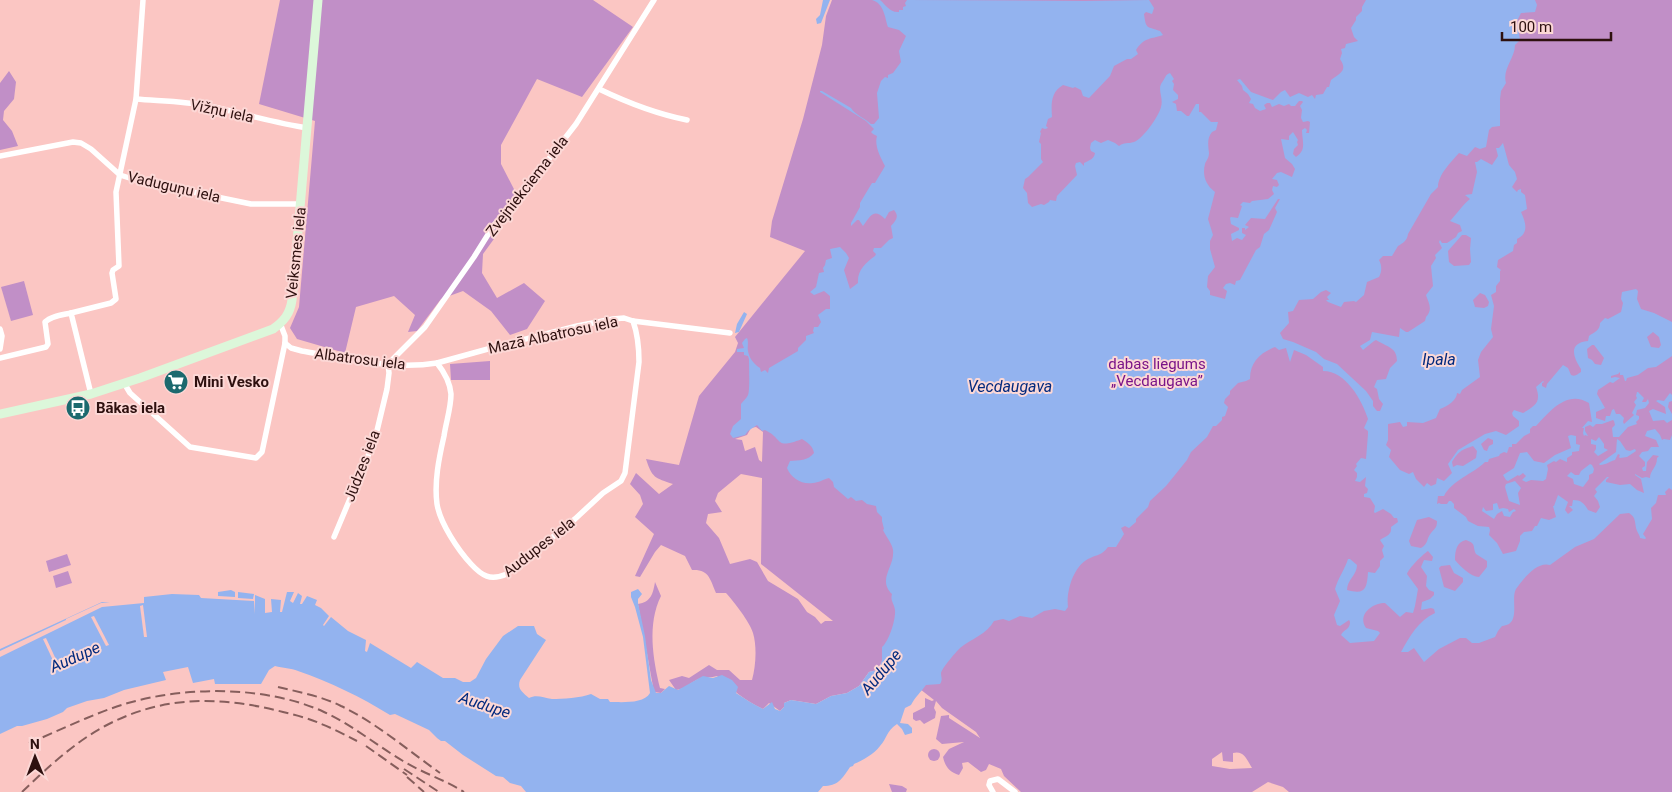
<svg xmlns="http://www.w3.org/2000/svg" width="1672" height="792" font-family="Roboto,sans-serif">
  <rect width="100%" height="100%" fill="#fbc6c3"/>
  <!-- green -->
  <g fill="#c18fc7" fill-rule="evenodd">
    <polygon points="280,0 593,0 633,27 582,97 537,79 501,145 501,164 516,193 503,209 499,232 483,254 482,273 497,298 524,283 545,301 527,329 510,335 491,311 463,291 441,299 417,331 408,332 415,315 394,296 356,307 345,353 297,339 290,328 299,307 315,121 259,104"/>
    <path d="M 832,0 L 1672,0 L 1672,792 L 1289,792 L 1283,787 L 1268,782 L 1252,792 L 1021,792 L 1004,776 L 1001,769 L 989,764 L 986,770 L 981,772 L 968,762 L 962,763 L 963,768 L 959,775 C 949,772 945,766 943,757 L 949,749 L 964,742 L 942,744 L 936,739 L 941,716 L 949,715 L 949,718 L 980,738 L 976,732 L 942,708 L 936,701 L 934,708 L 936,712 L 935,718 L 924,724 L 920,720 L 916,721 L 913,719 L 913,713 L 925,707 L 925,698 L 932,701 L 934,700 L 883,660 L 877,670 L 869,672 L 859,686 L 847,693 L 831,696 L 816,704 L 791,700 L 784,703 L 784,707 L 780,711 L 769,703 L 763,709 C 745,701 732,689 717,676 C 711,678 706,676 701,678 C 692,681 686,689 676,690 L 669,680 L 682,676 L 689,678 L 709,665 L 717,670 L 729,670 L 740,680 L 752,680 C 756,666 757,646 753,633 C 750,622 734,602 726,593 L 716,593 C 710,579 709,569 692,570 L 685,556 L 661,545 L 655,552 L 640,577 L 635,576 L 654,534 L 635,517 L 643,504 L 640,495 L 630,484 L 636,473 L 659,494 L 673,484 C 655,478 652,478 646,459 L 679,465 L 699,396 L 735,352 L 738,343 L 735,337 L 805,251 L 770,237 L 772,221 L 803,119 L 822,45 L 826,16 ZM 756,427 L 763,432 L 762,462 L 759,460 L 755,447 L 745,451 L 742,440 L 735,439 L 747,435 L 751,428 ZM 741,474 L 762,478 L 761,564 L 833,621 L 825,621 L 821,624 L 815,617 L 807,612 L 798,599 L 768,581 L 757,562 L 750,559 L 730,564 L 719,538 L 706,523 L 708,514 L 722,512 L 715,501 L 718,493 ZM 1222,752 L 1223,761 L 1233,762 L 1233,753 C 1244,750 1247,760 1252,768 L 1230,769 L 1212,766 L 1212,759 Z"/>
    <polygon points="9,71 16,82 14,99 4,111 3,120 12,131 18,146 0,150 0,83"/>
    <polygon points="24,281 33,315 11,321 1,287"/>
    <polygon points="490,361 490,380 451,380 450,364"/>
    <polygon points="67,554 71,565 49,572 46,561"/>
    <polygon points="68,571 72,583 56,588 53,576"/>
    <path d="M 655,582 L 661,596 C 647,624 653,659 660,688 L 665,689 L 661,693 L 654,692 L 638,604 C 651,602 653,594 655,582 Z"/>
    <circle cx="934" cy="755" r="6"/>
    <polygon points="889,784 902,786 907,789 906,792 892,792"/>
  </g>
  <!-- water -->
  <g fill="#93b3ef" fill-rule="evenodd">
    <polygon points="823,0 830,0 821,23 817,24 816,19 820,15"/>
    <path d="M 872,0 L 880,0 C 886,5 890,13 899,12 L 899,10 L 903,10 L 903,7 L 906,6 L 905,3 L 907,0 L 1085,1 L 1149,0 L 1154,8 L 1152,14 L 1146,12 L 1144,14 C 1146,30 1147,26 1160,31 L 1163,35 C 1152,39 1144,37 1136,50 L 1138,54 L 1131,59 L 1127,59 L 1114,66 L 1110,76 L 1089,98 L 1083,96 L 1081,90 L 1075,87 L 1073,88 L 1063,85 C 1051,92 1051,103 1052,117 L 1048,119 L 1046,126 L 1048,128 L 1045,129 L 1042,128 L 1040,132 L 1041,133 L 1039,142 L 1041,144 L 1041,159 L 1043,162 L 1028,177 L 1025,179 L 1023,188 L 1027,193 L 1028,203 L 1032,207 L 1041,204 L 1044,205 L 1049,202 L 1050,200 L 1056,201 L 1057,196 L 1077,175 L 1075,166 L 1076,163 L 1080,162 L 1084,166 L 1084,163 C 1090,160 1094,159 1095,153 L 1091,151 L 1090,148 L 1091,143 L 1095,140 L 1101,143 L 1108,140 L 1115,143 L 1119,146 C 1124,142 1128,144 1134,142 C 1143,139 1159,116 1161,107 C 1164,97 1156,89 1163,81 C 1166,77 1165,75 1170,73 L 1174,79 L 1172,81 L 1174,84 L 1173,90 L 1178,95 L 1178,99 L 1172,102 L 1176,104 L 1177,111 L 1181,111 L 1187,116 L 1189,116 L 1196,104 L 1199,104 L 1199,112 L 1201,112 L 1211,122 L 1218,122 L 1216,130 L 1212,132 C 1207,138 1208,145 1209,153 C 1209,158 1206,161 1205,164 C 1202,176 1206,185 1215,192 L 1208,219 L 1213,235 L 1210,241 L 1210,249 L 1215,267 L 1208,276 L 1207,287 L 1210,291 L 1210,295 L 1225,299 L 1227,291 L 1223,288 L 1226,284 L 1230,283 L 1235,285 L 1236,281 L 1240,280 L 1256,250 L 1260,247 L 1264,234 L 1269,230 L 1277,212 L 1275,208 L 1280,199 L 1278,199 L 1265,219 L 1251,218 L 1245,225 L 1249,227 L 1245,230 L 1245,228 L 1242,228 L 1242,233 L 1246,235 L 1242,240 L 1237,238 L 1232,241 L 1231,234 L 1239,230 L 1239,228 L 1231,224 L 1230,218 L 1231,217 L 1238,218 L 1242,206 L 1240,205 L 1243,202 L 1250,203 L 1252,201 L 1268,199 L 1274,194 L 1272,190 L 1273,186 L 1277,187 L 1279,185 L 1277,180 L 1272,179 L 1277,173 L 1281,172 L 1292,177 L 1295,169 L 1292,164 L 1285,158 L 1281,139 L 1289,140 L 1289,136 L 1293,132 L 1298,140 L 1297,142 L 1298,145 L 1294,149 L 1293,154 L 1296,157 C 1307,150 1302,141 1302,130 L 1305,128 L 1307,130 L 1306,133 L 1309,133 L 1310,122 L 1308,121 L 1303,122 L 1301,118 L 1302,110 L 1300,106 L 1303,102 L 1302,101 L 1299,101 L 1295,106 L 1291,106 L 1289,104 L 1284,106 L 1279,104 L 1272,107 L 1270,103 L 1267,103 L 1264,105 L 1266,109 L 1260,111 L 1255,108 L 1253,104 L 1249,103 L 1251,99 L 1248,94 L 1243,90 L 1242,86 L 1237,80 L 1240,79 L 1241,80 L 1251,92 L 1273,100 L 1281,92 L 1285,90 L 1290,97 L 1299,93 L 1308,97 L 1312,95 L 1315,99 L 1316,95 L 1323,94 L 1327,87 L 1329,87 L 1331,80 C 1340,73 1348,71 1340,59 L 1342,53 L 1341,49 L 1345,48 L 1346,44 L 1358,41 L 1354,37 L 1351,28 L 1356,20 L 1356,17 L 1362,11 L 1362,7 L 1366,0 L 1535,0 L 1537,5 L 1535,12 L 1521,13 L 1517,21 L 1520,40 L 1515,45 C 1515,58 1502,69 1506,83 L 1501,91 L 1500,99 L 1500,126 L 1492,127 L 1489,130 L 1486,147 L 1480,149 L 1475,147 L 1467,156 L 1459,153 C 1451,162 1438,175 1438,187 L 1431,194 L 1408,234 C 1407,241 1403,243 1398,246 L 1392,256 L 1383,256 L 1379,260 C 1382,266 1382,271 1379,277 L 1367,282 L 1364,295 L 1356,302 L 1354,301 L 1344,302 L 1341,307 L 1328,302 L 1326,300 L 1329,300 L 1327,297 L 1331,293 L 1326,290 L 1321,292 L 1313,299 L 1299,300 L 1293,311 L 1288,312 L 1289,323 L 1280,333 L 1283,339 L 1293,342 L 1316,352 L 1324,359 L 1337,364 L 1366,391 L 1373,401 L 1373,406 L 1377,411 L 1380,411 L 1383,404 L 1379,399 L 1377,389 L 1374,387 L 1377,380 L 1386,379 L 1390,368 L 1397,361 C 1397,347 1387,347 1376,340 L 1374,341 L 1363,350 L 1360,346 L 1370,340 L 1372,332 L 1399,337 L 1400,328 L 1406,332 L 1408,332 L 1425,321 L 1426,317 C 1433,309 1429,304 1426,295 L 1433,286 L 1431,266 L 1436,258 L 1435,255 L 1442,248 L 1439,242 L 1440,240 L 1442,243 L 1447,243 L 1456,237 L 1458,233 L 1462,231 L 1460,225 L 1450,221 C 1455,216 1464,203 1470,199 L 1465,195 L 1472,194 L 1477,172 L 1475,162 L 1477,162 L 1481,159 L 1492,165 L 1498,156 L 1496,148 L 1499,148 L 1503,143 L 1509,165 L 1515,172 L 1517,179 L 1512,187 L 1517,192 L 1518,190 L 1521,189 L 1521,192 L 1525,195 L 1527,209 L 1521,212 C 1526,223 1529,233 1517,239 L 1517,243 L 1514,245 L 1513,251 L 1498,260 L 1497,267 L 1501,270 L 1500,271 L 1500,281 L 1496,286 L 1496,292 L 1491,295 L 1494,306 L 1491,329 L 1493,337 L 1481,352 L 1478,360 L 1480,377 L 1462,390 L 1460,394 L 1457,393 C 1457,400 1448,406 1440,409 L 1436,418 L 1423,423 L 1407,422 L 1407,426 L 1403,427 L 1400,422 L 1388,424 L 1388,440 L 1386,445 L 1391,450 L 1389,457 L 1400,470 L 1409,474 L 1413,472 L 1416,479 L 1424,487 L 1427,483 L 1431,486 L 1436,484 L 1437,478 L 1444,481 L 1452,473 L 1448,464 L 1458,450 L 1485,434 L 1496,431 L 1506,435 L 1519,426 L 1519,421 L 1513,416 L 1512,413 L 1514,410 L 1523,413 C 1534,406 1542,403 1536,387 L 1543,381 L 1544,382 L 1542,383 L 1542,386 L 1546,388 L 1547,384 L 1563,365 L 1568,368 L 1571,375 C 1576,377 1577,374 1581,372 L 1581,369 C 1574,358 1567,343 1588,341 L 1589,336 C 1594,332 1600,331 1600,323 L 1605,318 L 1608,319 L 1621,312 L 1623,303 L 1621,299 L 1622,292 L 1636,289 L 1638,291 L 1637,299 L 1641,309 L 1654,313 L 1672,322 L 1672,356 L 1656,367 L 1648,368 L 1638,375 L 1627,378 L 1626,381 L 1625,381 L 1623,375 L 1620,375 L 1620,372 L 1618,374 L 1611,376 L 1611,378 L 1615,377 L 1620,378 L 1613,383 L 1610,382 L 1598,390 L 1597,394 L 1605,408 L 1596,412 L 1596,418 L 1605,421 L 1606,416 L 1610,416 L 1612,410 L 1614,409 L 1616,414 L 1620,414 L 1624,418 L 1623,422 L 1624,424 L 1634,415 L 1632,413 L 1636,405 L 1634,402 L 1637,398 L 1636,396 L 1637,392 L 1638,392 L 1644,398 L 1642,402 L 1646,402 L 1648,399 L 1649,403 L 1645,408 L 1637,410 L 1636,415 L 1639,416 L 1639,419 L 1636,422 L 1637,424 L 1628,427 L 1619,437 L 1613,437 L 1612,428 L 1615,425 L 1614,421 L 1613,420 L 1602,424 L 1596,424 L 1593,427 L 1590,425 L 1585,427 L 1585,431 L 1588,436 L 1585,435 L 1584,436 L 1583,433 L 1584,428 L 1582,428 L 1588,421 L 1592,422 L 1589,403 C 1567,389 1549,412 1536,426 L 1533,426 L 1530,429 L 1530,433 L 1524,436 L 1516,444 L 1512,444 L 1512,447 L 1509,447 L 1507,453 L 1504,452 L 1500,454 L 1499,456 L 1489,459 L 1488,462 L 1485,462 C 1473,474 1452,480 1444,496 L 1438,496 L 1437,504 L 1439,503 L 1441,504 L 1447,504 L 1449,501 L 1451,501 L 1454,504 L 1454,508 L 1466,517 L 1468,521 L 1478,526 L 1489,527 L 1490,530 L 1489,535 L 1497,543 L 1503,554 L 1516,551 L 1520,541 L 1520,536 L 1524,532 L 1532,531 L 1535,526 L 1537,526 L 1541,518 L 1549,520 L 1556,517 L 1553,506 L 1554,506 L 1558,495 L 1568,502 L 1565,510 L 1568,514 L 1573,510 L 1569,506 L 1572,506 L 1573,500 C 1581,500 1584,503 1588,510 L 1596,513 L 1600,507 L 1598,501 L 1594,496 L 1597,492 L 1595,489 L 1607,477 L 1609,477 L 1606,480 L 1606,482 L 1620,485 L 1630,484 L 1637,490 L 1644,493 L 1641,479 L 1635,475 L 1635,474 L 1642,478 L 1646,477 L 1650,478 C 1650,470 1657,468 1657,458 L 1659,456 L 1653,455 L 1647,462 L 1646,471 L 1643,471 L 1642,468 L 1645,466 L 1645,462 L 1639,456 L 1642,452 L 1648,451 L 1651,447 L 1659,447 L 1656,440 L 1645,436 L 1647,431 L 1655,429 L 1660,435 L 1662,440 L 1664,439 L 1670,440 L 1672,435 L 1672,490 L 1669,488 L 1665,492 L 1666,495 L 1658,495 L 1656,503 L 1651,508 L 1652,519 L 1643,534 L 1646,538 L 1645,539 L 1640,538 C 1640,536 1638,533 1637,531 C 1634,523 1637,518 1629,513 L 1620,514 L 1594,539 L 1575,547 L 1550,565 C 1537,561 1523,579 1516,589 C 1510,599 1522,625 1502,626 L 1498,631 L 1495,637 L 1479,643 L 1472,643 L 1466,638 L 1460,638 L 1439,649 L 1424,662 L 1414,648 L 1408,652 L 1401,652 C 1410,636 1418,621 1435,613 L 1434,609 L 1431,608 L 1421,610 L 1422,602 L 1430,599 L 1434,595 L 1434,592 L 1429,590 L 1426,586 L 1427,576 L 1421,567 L 1424,560 L 1432,561 L 1433,557 L 1428,551 C 1422,555 1409,568 1407,574 L 1418,589 L 1415,606 L 1413,613 L 1406,612 L 1400,617 L 1385,603 C 1372,603 1357,615 1366,628 L 1378,631 L 1380,633 L 1374,641 L 1350,643 L 1341,635 C 1344,629 1350,630 1350,622 L 1349,620 L 1340,626 L 1337,625 L 1334,615 L 1340,601 L 1335,589 C 1338,578 1345,569 1348,559 L 1350,559 L 1357,565 C 1357,575 1347,580 1347,590 C 1365,595 1367,589 1368,572 L 1375,573 L 1380,566 L 1380,561 L 1384,557 L 1382,550 L 1384,546 L 1380,540 C 1385,536 1392,536 1391,527 L 1398,522 L 1397,518 L 1394,518 L 1391,514 L 1383,509 L 1375,513 L 1374,512 L 1375,506 L 1370,498 L 1364,497 L 1364,494 L 1367,493 L 1368,489 L 1365,486 L 1366,477 L 1360,482 L 1355,481 L 1357,477 L 1357,473 L 1354,470 L 1357,466 L 1356,464 L 1361,458 L 1366,459 L 1368,434 L 1368,431 L 1364,428 L 1368,419 C 1362,400 1346,371 1323,371 L 1323,367 L 1306,355 L 1294,350 L 1290,362 L 1286,348 L 1279,350 L 1275,347 C 1260,353 1250,362 1250,379 L 1246,381 L 1238,383 L 1230,391 L 1230,394 L 1225,399 L 1224,403 L 1228,407 L 1225,416 L 1222,417 L 1222,420 L 1216,426 L 1213,426 L 1207,437 L 1191,452 L 1187,460 L 1166,486 L 1150,501 L 1148,507 L 1136,519 L 1136,522 L 1129,528 L 1125,526 L 1121,528 L 1124,534 L 1116,547 L 1108,547 C 1101,556 1098,554 1088,559 C 1073,567 1066,592 1068,607 L 1065,611 L 1055,609 L 1044,611 L 1032,618 L 1020,616 L 1009,621 L 1003,619 L 994,621 C 987,634 971,639 960,648 C 956,652 942,668 941,673 C 941,678 943,679 940,684 L 926,685 C 921,692 915,697 911,705 L 905,708 L 900,723 L 908,724 L 912,728 L 912,733 L 905,735 L 902,729 L 897,724 C 886,731 887,739 880,746 C 874,754 863,760 854,764 L 853,766 L 850,767 C 842,779 838,786 823,786 L 818,792 L 526,792 L 521,786 L 510,783 L 503,777 L 496,776 L 463,755 L 445,741 L 441,741 L 437,738 L 429,730 L 395,714 L 390,715 C 361,697 330,682 298,671 C 291,668 283,668 275,666 L 269,670 L 261,684 L 215,684 L 214,679 L 193,683 L 188,667 L 163,672 L 166,680 L 124,690 L 104,698 L 87,701 L 67,708 L 63,712 L 47,719 L 22,726 L 17,726 L 0,734 L 0,657 L 102,607 L 144,603 L 144,597 L 172,594 L 199,595 L 201,598 L 254,601 L 255,614 L 255,595 L 265,599 L 265,613 L 272,612 L 271,599 L 281,600 L 280,612 L 282,612 L 287,592 L 294,592 L 290,601 L 293,603 L 298,593 L 302,596 L 300,604 L 302,604 L 307,596 L 317,600 L 315,605 L 321,608 L 329,616 L 323,625 L 324,626 L 331,617 L 348,631 L 366,640 L 365,651 L 367,652 L 370,643 L 411,668 L 417,662 L 443,678 L 455,678 L 463,682 L 470,682 L 476,678 L 486,659 L 503,636 L 518,626 L 534,626 L 537,634 L 546,640 L 520,680 C 517,689 522,692 529,698 C 537,694 543,698 552,699 C 562,699 581,698 591,694 L 600,699 L 608,699 L 610,702 C 622,702 644,704 650,693 L 643,637 L 635,607 L 631,597 L 631,592 L 638,589 L 642,594 L 638,599 L 638,603 L 645,636 L 651,680 L 656,693 L 661,693 L 669,686 L 678,690 L 703,676 L 713,678 L 722,675 L 732,680 L 738,687 L 736,693 C 745,699 753,704 763,709 L 772,702 L 775,709 L 780,711 L 784,707 L 784,703 L 791,700 L 816,704 L 831,696 L 847,693 L 859,686 L 869,672 L 877,670 L 880,667 L 882,660 L 882,647 C 889,641 896,619 895,610 C 894,603 890,601 892,594 C 877,579 895,567 893,550 C 892,543 886,537 883,530 L 884,529 L 882,521 L 882,517 L 877,512 L 876,506 L 867,504 L 862,500 L 856,501 L 851,497 L 848,499 L 834,487 L 833,482 L 829,478 C 824,479 818,483 813,483 C 802,485 791,478 787,468 L 790,461 C 799,460 808,461 814,453 C 813,446 807,442 802,439 C 774,450 784,439 765,430 L 762,431 L 757,425 L 748,431 L 745,435 L 733,438 L 730,434 L 733,426 L 741,419 L 741,404 C 743,401 747,398 748,395 C 750,390 749,367 749,359 L 748,356 L 744,355 L 744,352 L 737,352 L 737,349 L 744,348 L 742,343 L 745,339 L 747,338 C 749,343 747,346 748,351 C 749,358 754,364 760,368 L 761,372 L 765,370 L 768,373 L 769,368 L 798,351 L 798,348 L 806,340 L 806,336 L 814,333 L 813,331 L 814,327 L 818,327 L 821,322 L 818,315 L 826,309 L 830,309 L 830,296 L 824,291 L 814,295 L 810,292 L 816,287 L 819,273 L 824,272 L 823,268 L 825,265 L 826,260 L 832,258 L 830,249 L 840,247 L 846,253 L 849,258 L 844,270 L 850,289 L 858,283 C 857,271 865,263 875,256 L 876,254 L 873,251 L 874,248 L 881,248 L 889,240 L 893,238 L 891,226 C 895,221 900,217 894,210 L 889,212 L 885,219 C 874,208 871,215 863,226 L 859,220 L 857,220 L 851,226 L 851,223 L 860,207 L 860,203 L 872,183 L 875,183 C 878,177 882,172 885,166 C 881,158 874,146 877,136 L 873,134 L 871,132 L 874,129 L 866,121 L 820,92 L 820,91 L 822,91 L 851,108 C 855,115 865,118 871,124 L 874,124 L 879,118 L 877,93 L 881,81 L 885,77 L 888,78 L 888,75 L 893,73 L 901,62 L 899,51 L 906,36 L 899,30 L 888,27 C 885,18 884,3 872,0 ZM 1462,235 L 1466,235 L 1471,238 L 1470,249 L 1471,262 L 1469,265 L 1454,266 L 1449,262 L 1448,251 ZM 1480,293 L 1485,295 L 1489,302 L 1488,306 L 1484,308 L 1475,307 L 1473,300 ZM 1653,332 L 1659,337 L 1661,345 L 1659,348 L 1651,347 L 1647,337 ZM 1592,345 L 1594,345 L 1604,358 L 1601,365 L 1595,364 L 1592,360 L 1588,358 L 1587,349 ZM 1488,438 L 1493,440 L 1493,444 L 1489,446 L 1487,451 L 1484,450 L 1481,444 ZM 1473,446 L 1477,451 L 1476,458 L 1463,466 L 1457,465 L 1453,467 L 1452,462 C 1459,451 1461,450 1473,446 ZM 1429,517 L 1437,521 C 1437,528 1435,528 1431,533 C 1426,539 1429,543 1421,548 L 1411,546 L 1409,541 L 1417,520 ZM 1466,540 C 1477,544 1472,546 1476,554 L 1487,561 L 1487,567 L 1479,577 C 1471,577 1460,566 1455,560 C 1455,550 1457,542 1466,540 ZM 1450,565 L 1454,573 L 1463,578 L 1463,582 L 1455,591 L 1444,587 L 1439,568 L 1441,566 Z"/>
    <polygon points="744,312 747,314 739,332 735,333 737,324"/>
    <polygon points="1670,393 1672,395 1672,401 1669,402 1668,407 1672,414 1672,420 1667,423 1664,420 1653,421 1649,411 1653,409 1666,414 1665,407 1656,401 1658,400 1664,401"/>
    <polygon points="1571,435 1576,436 1576,444 1580,445 1579,451 1572,452 1572,455 1567,458 1567,462 1560,459 1556,462 1554,461 1547,465 1548,469 1546,479 1543,481 1531,480 1526,482 1522,480 1526,476 1523,473 1519,476 1518,475 1508,481 1506,480 1503,475 1514,468 1520,453 1527,452 1534,461 1544,463 1555,455 1571,448 1568,436"/>
    <polygon points="1599,437 1604,444 1604,448 1608,450 1598,456 1594,452 1596,449 1596,445 1591,444 1591,439 1596,441"/>
    <path d="M 1617,439 L 1620,441 L 1626,450 L 1630,451 L 1635,449 L 1636,451 L 1627,457 L 1620,458 L 1619,457 L 1620,455 L 1618,454 L 1615,460 C 1610,461 1606,465 1600,465 L 1599,464 L 1616,452 Z"/>
    <polygon points="1590,464 1592,465 1594,469 1593,473 1589,475 1589,479 1583,487 1574,484 1573,479 1567,476 1571,472 1575,475 1579,475 1581,471"/>
    <polygon points="1515,481 1521,488 1518,493 1520,505 1509,501 1505,487 1506,484"/>
    <polygon points="1497,503 1499,509 1503,508 1508,509 1509,512 1514,509 1516,511 1513,512 1510,517 1504,516 1502,511 1497,514 1494,519 1482,511 1483,507 1486,511 1493,510 1493,504"/>
    <polygon points="231,590 235,592 235,597 218,596 218,592"/>
    <polygon points="238,592 254,594 253,599 238,598"/>
    <polygon points="102,602 110,602 101,603 66,619 66,620 0,651 0,649"/>
  </g>
  <!-- pier -->
  <g fill="#fbc6c3">
    <polygon points="143,605 147,637 144,637 140,606"/>
    <polygon points="94,616 109,645 106,646 91,617"/>
    <polygon points="46,638 60,668 57,669 43,639"/>
  </g>
  <g fill="none" stroke-linecap="round" stroke-linejoin="round">
    <!-- minor -->
    <g stroke="#fff" stroke-width="5.5">
      <path d="M 599,89 C 626,102 657,114 687,120"/>
      <path d="M 136,99 C 160,101 185,101 209,106 C 242,113 274,123 308,128"/>
      <polyline points="0,156 73,142 81,143 91,149 120,175 139,181 251,204 301,204"/>
      <polyline points="0,329 2,336 0,349"/>
      <path d="M 285,343 L 291,348 L 302,351 C 346,359 393,370 437,363 L 506,344 L 577,326 L 613,319 L 624,318 L 633,321 L 730,333"/>
      <path d="M 0,358 L 46,347 L 48,344 L 45,322 C 51,316 62,315 71,313"/>
      <path d="M 437,363 C 445,373 450,382 451,394 C 451,408 446,422 444,436 C 439,458 434,482 437,504 C 440,523 458,550 471,564 C 482,576 490,581 507,574 L 575,519 L 603,493 L 621,481 L 625,473 L 639,362 C 639,348 638,335 633,321"/>
      <polyline points="124,383 130,393 190,447 256,458 262,452 285,343 285,336 280,323"/>
      <polyline points="91,394 71,313 111,303 116,299 112,273 113,270 119,266 116,192 136,99 143,0"/>
      <polyline points="334,537 375,439 387,389 389,373 388,364 425,327 474,257 494,225 531,182 576,124 654,0"/>
      <polyline points="993,792 989,785 990,781 998,779 1015,792"/>
    </g>
    <!-- secondary -->
    <path stroke="#dcf7da" stroke-width="9" d="M 0,414 L 91,394 L 140,378 L 273,329 C 284,321 290,314 292,300 L 318,0"/>
    <!-- rail -->
    <g stroke="#865e5c" stroke-width="2" stroke-dasharray="10 5" stroke-linecap="butt">
      <path d="M 278,687 C 299,692 321,696 341,706 C 375,722 409,751 440,773"/>
      <path d="M 29,743 C 61,730 94,713 128,703 C 188,686 265,686 322,711 C 351,724 376,745 403,761 C 423,773 445,780 464,792"/>
      <polyline points="366,746 407,775"/>
      <polyline points="404,769 439,792"/>
      <polyline points="407,777 424,792"/>
      <path d="M 22,792 C 47,768 75,742 105,726 C 163,695 221,696 283,712 C 295,715 308,718 319,723 C 332,728 345,735 357,741"/>
    </g>
  </g>
  <!-- icons -->
  <defs>
    <symbol id="supermarket-disc" viewBox="-11 -11 22 22"><circle r="9.5" fill="#1c696e" stroke="#fcd8d6"/><path d="M-6-5.5h2.5l.6 2H6L4.5 2H-2.5L-4.4-4H-6ZM-1.5 3.2a1.3 1.3 0 1 0 .1 0ZM3 3.2a1.3 1.3 0 1 0 .1 0Z" fill="#fff"/></symbol>
    <symbol id="bus-disc" viewBox="-11 -11 22 22"><circle r="9.5" fill="#1c696e" stroke="#fcd8d6"/><path d="M-5-6H5V4H4V6H2V4H-2V6H-4V4H-5ZM-3.5-4V0h7V-4ZM-3.5 1.2v1.5H-2V1.2ZM2 1.2v1.5H3.5V1.2Z" fill="#fff"/></symbol>
  </defs>
  <g fill-rule="evenodd">
    <use href="#supermarket-disc" x="162" y="368" width="28" height="28"/>
    <use href="#bus-disc" x="64" y="394" width="28" height="28"/>
  </g>
  <g text-anchor="middle" dominant-baseline="central" stroke-width="4" stroke-linejoin="round" paint-order="stroke">
    <!-- street labels -->
    <g font-size="15" fill="#2e100f" stroke="#fcd8d6">
      <text transform="translate(222 111) rotate(12)">Vižņu iela</text>
      <text transform="translate(527 186) rotate(-52)">Zvejniekciema iela</text>
      <text transform="translate(174 187) rotate(13)">Vaduguņu iela</text>
      <text transform="translate(296 253) rotate(-84)">Veiksmes iela</text>
      <text transform="translate(553 335) rotate(-12)">Mazā Albatrosu iela</text>
      <text transform="translate(360 359) rotate(7)">Albatrosu iela</text>
      <text transform="translate(362 466) rotate(-69)">Jūdzes iela</text>
      <text transform="translate(539 547) rotate(-38)">Audupes iela</text>
    </g>
    <!-- park labels -->
    <g font-size="15" fill="#7a1488" stroke="#fcd8d6">
      <text x="1157" y="364">dabas liegums<tspan x="1157" dy="17">„Vecdaugava”</tspan></text>
    </g>
    <!-- poi labels -->
    <g font-size="15" font-weight="bold" fill="#2e100f" stroke="#fcd8d6" text-anchor="start">
      <text x="194" y="382">Mini Vesko</text>
      <text x="96" y="408">Bākas iela</text>
    </g>
    <!-- water labels -->
    <g font-size="16" font-style="italic" fill="#02297d" stroke="#fcd8d6">
      <text x="1439" y="359">Ipala</text>
      <text x="1010" y="386">Vecdaugava</text>
      <text transform="translate(75 657) rotate(-24)">Audupe</text>
      <text transform="translate(881 672) rotate(-50)">Audupe</text>
      <text transform="translate(485 705) rotate(18)">Audupe</text>
    </g>
  </g>
  <!-- north arrow -->
  <g transform="translate(35 757) rotate(359)" stroke="#fcd8d6" stroke-width="4" paint-order="stroke">
  <path d="M0-4L9 19L0 12L-9 19Z" fill="#2e100f"/>
  <text y="-8" font-size="14" font-weight="bold" text-anchor="middle" fill="#2e100f">N</text>
  </g>
  <!-- scale -->
  <path d="M1502 32v8h109v-8" fill="none" stroke="#2e100f" stroke-width="2.5"/>
  <text x="1510" y="32" font-size="15" fill="#2e100f" stroke="#fcd8d6" stroke-width="4" paint-order="stroke">100 m</text>
</svg>
